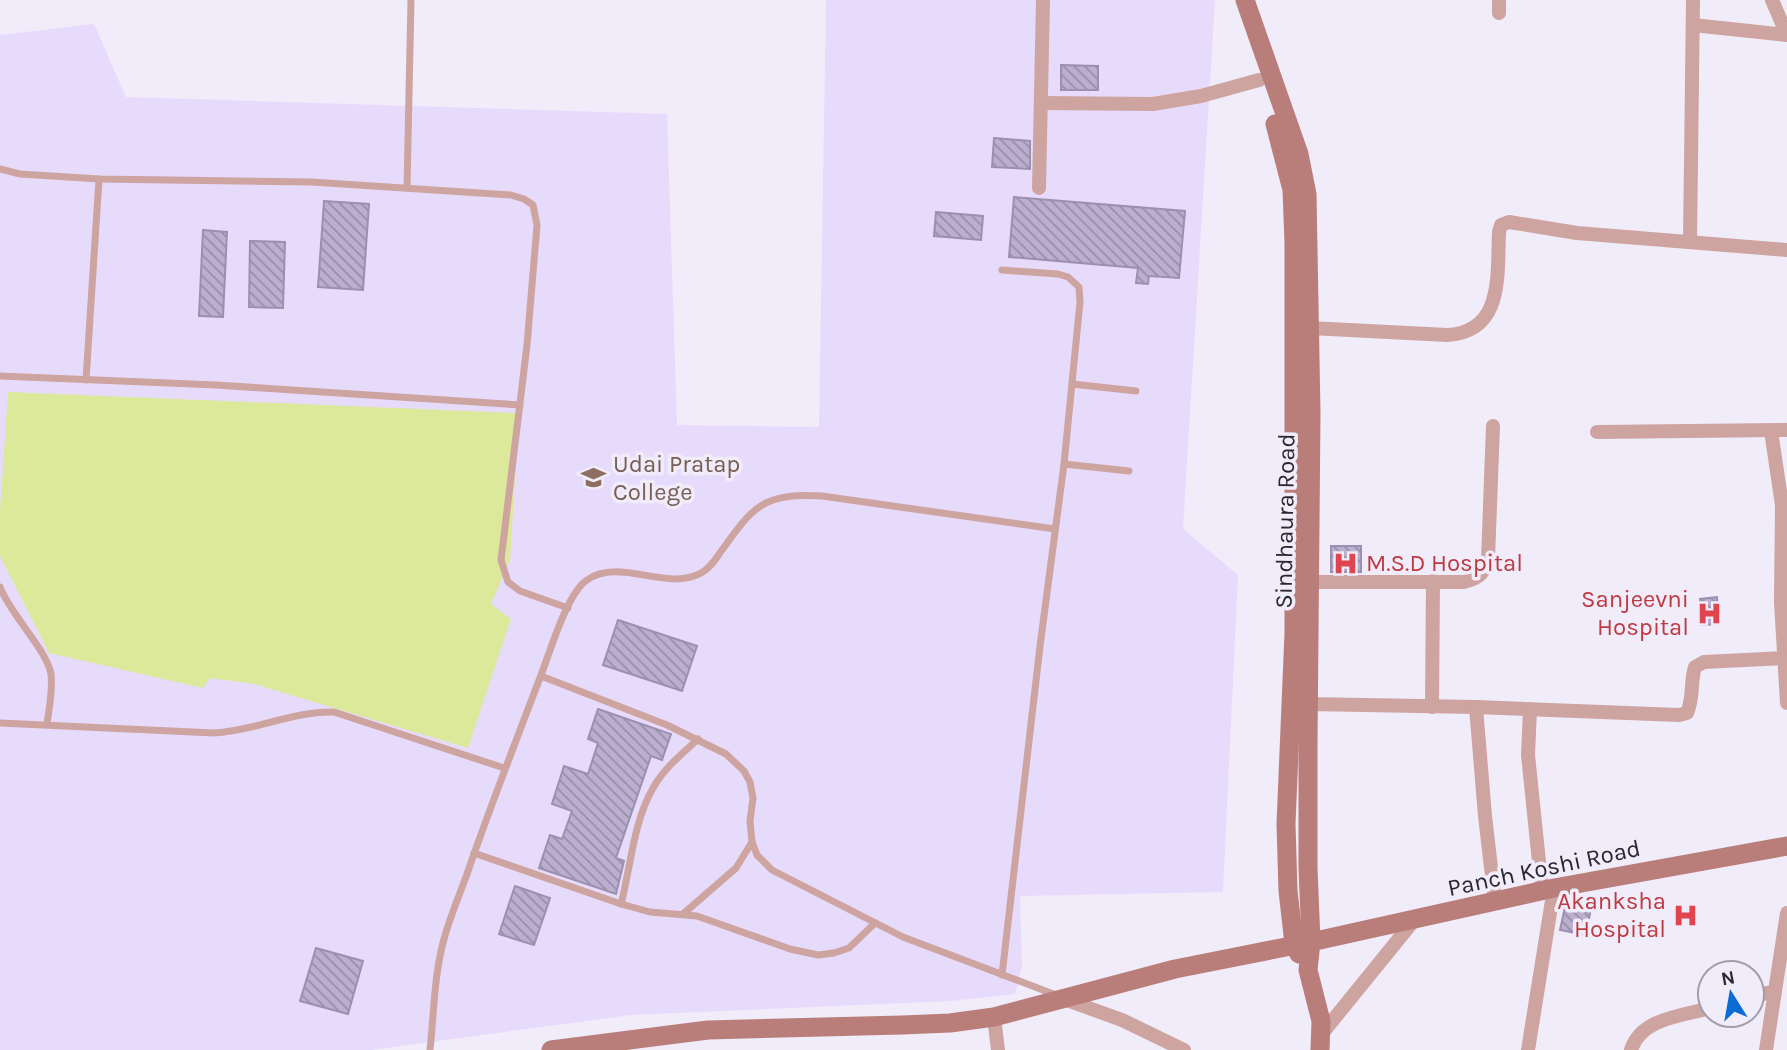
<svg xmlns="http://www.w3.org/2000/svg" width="1787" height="1050" font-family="Karla,sans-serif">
  <defs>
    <pattern id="building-back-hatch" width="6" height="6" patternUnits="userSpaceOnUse" patternTransform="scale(1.75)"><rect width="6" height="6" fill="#baafcf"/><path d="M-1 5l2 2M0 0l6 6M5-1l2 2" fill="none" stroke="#978ea9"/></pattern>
  </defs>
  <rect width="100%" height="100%" fill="#f1ecfa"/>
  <!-- built -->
  <polygon fill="#e7dbfc" points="826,0 1215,0 1183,529 1238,575 1223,892 1020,896 1022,967 1015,994 951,1001 631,1015 372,1050 0,1050 0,35 94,24 126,97 667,114 677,425 819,427"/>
  <!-- grass -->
  <polygon fill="#dce89a" points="8,392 519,413 510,560 491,604 511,619 468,748 254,684 210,678 203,688 49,653 0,556 0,510"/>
  <!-- building -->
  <g fill="url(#building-back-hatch)" stroke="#9b90af" stroke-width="2">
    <polygon points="1061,65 1098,66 1098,90 1061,90"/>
    <polygon points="994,138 1030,141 1030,169 992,167"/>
    <polygon points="1014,197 1185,211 1179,278 1149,276 1148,284 1136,283 1138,268 1009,257"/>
    <polygon points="324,201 369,204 363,290 318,287"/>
    <polygon points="936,212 983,216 981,240 934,236"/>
    <polygon points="203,230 227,232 223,317 199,316"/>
    <polygon points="250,241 285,242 283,308 249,307"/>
    <rect x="1331" y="546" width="30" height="26"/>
    <polygon points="1717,597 1719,624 1702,625 1700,599"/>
    <polygon points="618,620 697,646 682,691 603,665"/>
    <polygon points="598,709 671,734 662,760 651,756 616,858 624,861 616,894 539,868 550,835 562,839 572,811 552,804 564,766 588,774 598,743 588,739"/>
    <polygon points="515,886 550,898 534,945 499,934"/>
    <polygon points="1566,902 1591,908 1586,935 1560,930"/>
    <polygon points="316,948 363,961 348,1014 300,1001"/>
  </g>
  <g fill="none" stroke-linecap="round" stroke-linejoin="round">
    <!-- lane -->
    <g stroke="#cda4a0" stroke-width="7">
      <polyline points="0,169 20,174 99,179 312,182 511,195 524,199 533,205 537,225 527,345 501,560 508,582 520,591 568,608"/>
      <polyline points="407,188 411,0"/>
      <polyline points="0,376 216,385 520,405"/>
      <polyline points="86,380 99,179"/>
      <polyline points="1072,384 1136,391"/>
      <polyline points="1064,464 1129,471"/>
      <path d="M 0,587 C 10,614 47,650 51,674 C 53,691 49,708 47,724"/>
      <polyline points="541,676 667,725 726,754 744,771 750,782 753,798 750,821 752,842 757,855 772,870 903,937 1056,995"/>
      <path d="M 0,723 L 214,733 C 255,731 292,711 334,712 L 504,768"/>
      <polyline points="474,853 621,904 650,912 697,916 790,949 818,955 834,953 849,948 875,923"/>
      <path d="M 621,904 C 631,866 633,823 653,788 C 664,768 682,754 698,739"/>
      <polyline points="683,914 736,868 752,842"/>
      <polyline points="1002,975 1040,646 1064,464 1080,302 1079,287 1068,277 1058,274 1002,270"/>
      <path d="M 430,1050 C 434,1013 434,975 444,939 C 450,917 459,896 467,874 C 490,807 516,741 541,675 C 550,652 567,593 587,580 C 620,557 667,592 701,573 C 711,568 716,558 722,550 C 754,505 764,493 822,496 L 1055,529"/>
    </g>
    <!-- street -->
    <g stroke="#cda4a0" stroke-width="14">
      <polyline points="1499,0 1499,13"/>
      <polyline points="1772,0 1787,35"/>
      <polyline points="1693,25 1787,35"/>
      <polyline points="1041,103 1153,104 1201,96 1259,80"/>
      <polyline points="1039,188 1043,0"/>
      <polyline points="1690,241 1693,0"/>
      <path d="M 1310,328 L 1447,335 C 1504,332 1497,275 1499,232 L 1501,225 L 1509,222 L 1577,233 L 1787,250"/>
      <polyline points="1771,431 1782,505 1781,602 1787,703"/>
      <polyline points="1597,432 1787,430"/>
      <path d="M 1309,582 L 1464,582 C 1479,578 1484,574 1488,559 L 1493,426"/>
      <path d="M 1308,704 L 1476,707 L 1679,715 L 1687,713 C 1694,698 1690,682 1695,667 L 1704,662 L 1784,658"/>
      <polyline points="1432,707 1433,581"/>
      <polyline points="1476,707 1485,816 1495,902"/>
      <polyline points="1530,709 1528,755 1542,891"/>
      <polyline points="1752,997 1775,991 1787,913"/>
      <polyline points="1064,999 1122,1020 1184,1050"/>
      <polyline points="994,1017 998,1050"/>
      <polyline points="1320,1036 1415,919"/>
      <polyline points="1528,1050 1554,888"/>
      <path d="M 1631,1050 C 1641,1018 1682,1016 1710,1008"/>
      <polyline points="1766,1050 1775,991"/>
    </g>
    <!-- secondary -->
    <g stroke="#b97e79" stroke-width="19">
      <polyline points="1245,0 1299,154 1307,194 1311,413 1308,745 1308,868 1311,942 1308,970 1321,1021 1320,1050"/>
      <polyline points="1275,124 1292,190 1294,243 1294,633 1286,824 1288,891 1294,944 1299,954"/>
      <polyline points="551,1050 708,1030 902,1025 950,1023 994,1017 1175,969 1311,942 1554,888 1787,846"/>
    </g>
  </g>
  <!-- icons -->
  <defs>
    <symbol id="university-bare" viewBox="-9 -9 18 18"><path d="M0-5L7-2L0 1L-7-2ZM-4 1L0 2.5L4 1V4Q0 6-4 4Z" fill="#8d6e63" stroke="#f1ecfa" stroke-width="2.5" paint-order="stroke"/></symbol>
    <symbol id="hospital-bare" viewBox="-9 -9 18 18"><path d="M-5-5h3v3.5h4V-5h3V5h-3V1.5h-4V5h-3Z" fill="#e0444e" stroke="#f1ecfa" stroke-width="2.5" paint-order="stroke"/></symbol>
  </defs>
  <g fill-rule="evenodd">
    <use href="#university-bare" x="576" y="460" width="35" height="35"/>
    <use href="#hospital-bare" x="1328" y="546" width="35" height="35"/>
    <use href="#hospital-bare" x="1692" y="596" width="35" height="35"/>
    <use href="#hospital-bare" x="1668" y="898" width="35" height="35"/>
  </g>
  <g text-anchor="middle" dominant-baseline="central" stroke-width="7" stroke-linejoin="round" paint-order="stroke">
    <!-- education labels -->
    <g font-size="24" fill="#785e54" stroke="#f1ecfa" text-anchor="start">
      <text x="613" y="464">Udai Pratap<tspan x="613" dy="28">College</tspan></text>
    </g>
    <!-- street labels -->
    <g font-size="24" fill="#2a2632" stroke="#f1ecfa">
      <text transform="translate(1285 521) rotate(-89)">Sindhaura Road</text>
      <text transform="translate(1544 868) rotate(-12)">Panch Koshi Road</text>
    </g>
    <!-- health labels -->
    <g font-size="24" fill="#be3a42" stroke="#f1ecfa" text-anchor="end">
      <text x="1366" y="563" text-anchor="start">M.S.D Hospital</text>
      <text x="1689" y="599">Sanjeevni<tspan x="1689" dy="28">Hospital</tspan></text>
      <text x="1666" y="901">Akanksha<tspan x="1666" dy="28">Hospital</tspan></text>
    </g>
  </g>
  <!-- north arrow -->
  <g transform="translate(1731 994) rotate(349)"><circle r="33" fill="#f1ecfa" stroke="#a19daa" stroke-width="2"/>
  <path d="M0-5L12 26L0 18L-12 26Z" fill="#0b6cd5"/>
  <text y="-10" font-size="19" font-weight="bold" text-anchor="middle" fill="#2a2632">N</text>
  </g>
</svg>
